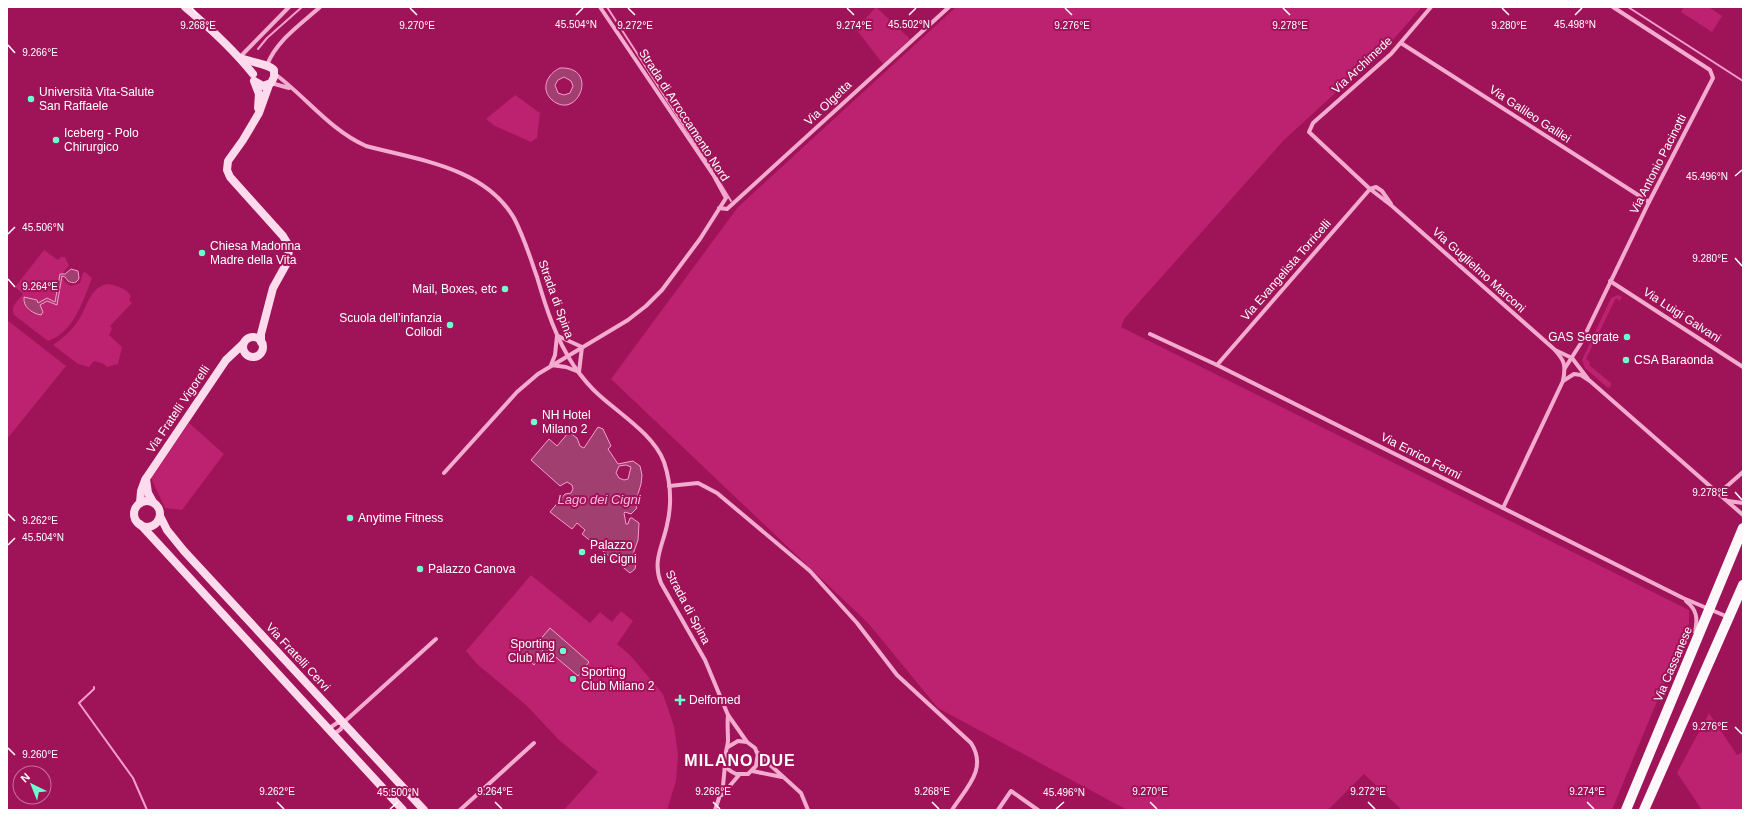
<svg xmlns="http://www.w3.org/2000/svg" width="1750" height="817" font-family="Arial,sans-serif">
  <rect width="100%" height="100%" fill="#9f1358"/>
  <!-- green -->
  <g fill="#bc2270">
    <polygon points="876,7 910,39 883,64 856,29"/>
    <polygon points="956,7 1422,7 1391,42 1284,140 1124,319 1121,327 1689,610 1689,624 1612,810 1402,810 1364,774 1328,810 1127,810 938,708 868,623 611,379 738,207"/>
    <polygon points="1684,7 1709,7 1722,16 1712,32 1681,12"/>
    <polygon points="515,95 540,113 537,138 531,142 495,126 486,119"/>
    <path d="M 44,250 L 58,260 L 61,257 L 65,257 L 69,266 L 65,270 L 63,274 L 60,274 L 55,302 L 47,298 L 38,303 L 24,299 L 27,309 L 33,314 L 40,305 L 47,301 L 57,305 L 62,276 L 65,282 L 71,286 L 80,283 L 83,273 L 85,272 L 92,278 C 83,301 74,332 48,341 L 14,315 C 10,307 18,300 23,294 L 15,287 Z"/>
    <path d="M 107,284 C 116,285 126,288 131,296 L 129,300 L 132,303 L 110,326 L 112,329 L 109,335 L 122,347 L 118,364 L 107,367 L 104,364 L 94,361 L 89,367 L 78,364 L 53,345 C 63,338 71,331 78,321 C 87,308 89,288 107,284 Z"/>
    <polygon points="1618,295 1622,297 1620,301 1616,298 1586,359 1590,362 1589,365 1611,383 1611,386 1608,388 1585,368 1582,360 1611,298"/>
    <polygon points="7,320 66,366 7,439"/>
    <polygon points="189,423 224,454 182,510 165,508 151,478"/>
    <polygon points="531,575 590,623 600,612 612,622 621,611 633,621 617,644 630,655 663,694 674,726 678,755 676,781 667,810 564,810 598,772 559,740 526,705 477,664 466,651"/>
    <polygon points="1709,713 1737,755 1743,752 1743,810 1702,810 1677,773"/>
  </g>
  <!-- water -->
  <g fill="#a14070" stroke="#f79dcc" fill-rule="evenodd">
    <path d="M 560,68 C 600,66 578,122 552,100 C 540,89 547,74 560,68 ZM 564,77 L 571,81 L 573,86 L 570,93 L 564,95 L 558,93 L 555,85 L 558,80 Z"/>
    <path d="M 71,269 L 78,271 L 79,278 C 77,283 73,284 68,281 L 65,277 L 62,276 L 57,305 L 47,301 L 40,305 L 43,312 L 41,315 C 31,313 23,307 24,297 L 37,300 L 38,303 L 47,298 L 55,302 L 60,274 L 65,274 Z"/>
    <path d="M 598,427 L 603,429 L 611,446 L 608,449 L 618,464 L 633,461 L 640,466 L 642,475 L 641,484 L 635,504 L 637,508 L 631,514 L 625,512 L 624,513 L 626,524 L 628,524 L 630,518 L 632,518 L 639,523 L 638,540 L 632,557 L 636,563 L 635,569 L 630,573 L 582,534 L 585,530 L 577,523 L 572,529 L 550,512 L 565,494 L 571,493 L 573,489 L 572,485 L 567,482 L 560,486 L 531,460 L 549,439 L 557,446 L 569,432 L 577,438 L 580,446 L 584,448 ZM 626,465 L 631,467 L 628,479 L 624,480 L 619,478 L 616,473 L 619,466 Z"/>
    <polygon points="550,628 589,662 578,676 545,648 542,651 544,653 534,665 519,652 528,640 538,648 541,644 538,642"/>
  </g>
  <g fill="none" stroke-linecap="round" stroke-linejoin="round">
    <!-- stream -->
    <g stroke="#f79dcc" stroke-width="2">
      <polyline points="607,7 713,171"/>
      <polyline points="1628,7 1743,81"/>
      <polyline points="258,49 267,38 302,7"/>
      <polyline points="717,178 731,201"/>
      <polyline points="94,687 94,689 79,703 133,778 147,810"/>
    </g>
    <!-- street -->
    <g stroke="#f4abd0" stroke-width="4">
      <path d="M 1431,7 L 1391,54 L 1313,123 L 1309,132 L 1370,189 L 1392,206 L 1554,349 C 1565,361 1566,365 1563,381 L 1503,508"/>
      <polyline points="1401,43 1649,202"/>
      <polyline points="240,57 289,7"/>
      <path d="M 267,65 C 277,40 301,24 320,7"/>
      <path d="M 275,74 C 306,97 330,130 366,146 C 418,160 484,167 514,218 C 524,237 530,257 537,277 C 546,308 556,339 574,366 C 581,376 590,387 599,395 C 620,414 654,435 664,462 C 671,483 672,504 667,525 C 663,545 652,561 661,583 L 705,660 L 728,715 L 747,742 L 755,748 L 757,753 L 801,793 L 808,810"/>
      <polyline points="271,83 289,88"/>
      <polyline points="1370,189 1376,187 1382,191 1391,204"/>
      <polyline points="719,208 727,209 949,7"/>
      <polyline points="1610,281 1743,367"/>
      <polyline points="1150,334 1217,365 1683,598 1728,617"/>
      <polyline points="557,336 555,355 551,365 566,367 579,372 582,347"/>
      <polyline points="558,336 582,347"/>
      <polyline points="1555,350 1572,358 1588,379"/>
      <polyline points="1217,365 1370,189"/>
      <polyline points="1565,368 1581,343 1649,202 1713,78 1710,70 1613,7"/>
      <polyline points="1563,381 1574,374 1581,375 1590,381 1743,515"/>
      <polyline points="444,473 517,392 538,374 628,320 646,306 662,290 700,239 726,198 714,176 600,7"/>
      <path d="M 669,486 L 698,483 L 717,493 L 810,571 L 857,623 L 897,675 L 971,743 C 988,769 966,788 952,810"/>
      <polyline points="1718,494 1743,472"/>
      <polyline points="1728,501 1743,503"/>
      <path d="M 1686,601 C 1697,610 1698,618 1695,632"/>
      <path d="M 728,715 C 727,724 728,732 728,741 C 727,755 717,766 736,774 L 748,774 L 756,766 L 758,753"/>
      <polyline points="343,723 436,639"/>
      <polyline points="330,731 331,727 337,723 342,723"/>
      <polyline points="334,734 341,729 343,723"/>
      <polyline points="728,747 738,741 747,742"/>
      <polyline points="752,771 782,777"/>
      <polyline points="722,795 739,775"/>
      <polyline points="460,810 534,743"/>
      <polyline points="715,810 723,786 725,765"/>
      <polyline points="998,810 1011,791 1038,810"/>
    </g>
    <!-- secondary -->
    <g stroke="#fddbec" stroke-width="8">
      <path d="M 185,7 C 210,28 233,49 253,74"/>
      <path d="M 240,58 C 250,62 269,64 274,70 L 274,77 L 271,83 L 263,86 L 256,82"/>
      <polyline points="254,81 259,94 258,108"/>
      <circle cx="253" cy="347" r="10"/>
      <polyline points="261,342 261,334 273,288 288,261 289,246 283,236 230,177 227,170 228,161 243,140 259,113 269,85"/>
      <polyline points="146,479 148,493 153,502"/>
      <circle cx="147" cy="514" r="13"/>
      <polyline points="140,503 141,491 145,480 226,360 243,344"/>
      <polyline points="160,516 167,530 184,551 424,810"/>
      <polyline points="140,524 403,810"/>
    </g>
    <!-- primary -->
    <g stroke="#fff8fb" stroke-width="10">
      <polyline points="1626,810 1743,528"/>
      <polyline points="1644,810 1743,585"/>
    </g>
  </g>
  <!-- ticks -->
  <path fill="none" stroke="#fff" stroke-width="1.5" d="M 192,8 L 198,15M 410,8 L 417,15M 628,8 L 635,15M 847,8 L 854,15M 1065,8 L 1072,15M 1283,8 L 1290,15M 1502,8 L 1509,15M 576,15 L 583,8M 909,15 L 916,8M 1575,15 L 1582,8M 8,45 L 15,53M 1735,176 L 1742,170M 8,234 L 15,227M 1735,258 L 1742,266M 8,279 L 15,287M 1735,492 L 1742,500M 8,514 L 15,521M 8,545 L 15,538M 1735,727 L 1742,734M 8,748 L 15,755M 277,802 L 284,809M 495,802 L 502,809M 713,802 L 720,809M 932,802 L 939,809M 1150,802 L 1157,809M 1368,802 L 1375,809M 1587,802 L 1594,809M 390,809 L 398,802M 1056,809 L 1064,802"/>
  <!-- markers -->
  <g fill="#6effcd" stroke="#9f1358" stroke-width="1.5">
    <circle cx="31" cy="99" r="4"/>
    <circle cx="56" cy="140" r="4"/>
    <circle cx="202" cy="253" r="4"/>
    <circle cx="505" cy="289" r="4"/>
    <circle cx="450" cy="325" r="4"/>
    <circle cx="1627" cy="337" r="4"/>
    <circle cx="1626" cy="360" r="4"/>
    <circle cx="534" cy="422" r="4"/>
    <circle cx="350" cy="518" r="4"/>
    <circle cx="582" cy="552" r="4"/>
    <circle cx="420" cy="569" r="4"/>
    <circle cx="563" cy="651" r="4"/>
    <circle cx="573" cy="679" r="4"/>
    <path d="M678 694h4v4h4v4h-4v4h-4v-4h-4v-4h4z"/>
  </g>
  <g text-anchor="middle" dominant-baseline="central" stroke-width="4" stroke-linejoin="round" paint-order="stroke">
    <!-- street labels -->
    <g font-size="12" fill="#fff" stroke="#9f1358">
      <text transform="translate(1362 65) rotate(-43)">Via Archimede</text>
      <text transform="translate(828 103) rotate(-43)">Via Olgetta</text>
      <text transform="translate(1530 114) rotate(33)">Via Galileo Galilei</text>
      <text transform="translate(684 115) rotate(57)">Strada di Arroccamento Nord</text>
      <text transform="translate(1658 164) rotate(-63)">Via Antonio Pacinotti</text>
      <text transform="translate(1286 270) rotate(-49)">Via Evangelista Torricelli</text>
      <text transform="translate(1479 270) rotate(42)">Via Guglielmo Marconi</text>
      <text transform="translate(556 299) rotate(70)">Strada di Spina</text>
      <text transform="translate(1682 315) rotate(33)">Via Luigi Galvani</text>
      <text transform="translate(178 409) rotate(-56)">Via Fratelli Vigorelli</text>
      <text transform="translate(1421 456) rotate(27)">Via Enrico Fermi</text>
      <text transform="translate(688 607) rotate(62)">Strada di Spina</text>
      <text transform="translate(298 657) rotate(47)">Via Fratelli Cervi</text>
      <text transform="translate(1673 664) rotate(-67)">Via Cassanese</text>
    </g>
    <!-- poi labels -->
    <g font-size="12" fill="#fff" stroke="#9f1358" text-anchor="start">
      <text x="39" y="92">Università Vita-Salute<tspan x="39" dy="14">San Raffaele</tspan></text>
      <text x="64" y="133">Iceberg - Polo<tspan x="64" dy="14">Chirurgico</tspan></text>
      <text x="210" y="246">Chiesa Madonna<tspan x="210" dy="14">Madre della Vita</tspan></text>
      <text x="497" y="289" text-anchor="end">Mail, Boxes, etc</text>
      <text x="442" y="318" text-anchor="end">Scuola dell’infanzia<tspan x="442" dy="14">Collodi</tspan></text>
      <text x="1619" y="337" text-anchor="end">GAS Segrate</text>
      <text x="1634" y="360">CSA Baraonda</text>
      <text x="542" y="415">NH Hotel<tspan x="542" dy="14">Milano 2</tspan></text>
      <text x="358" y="518">Anytime Fitness</text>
      <text x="590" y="545">Palazzo<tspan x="590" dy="14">dei Cigni</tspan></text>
      <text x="428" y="569">Palazzo Canova</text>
      <text x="555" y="644" text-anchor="end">Sporting<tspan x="555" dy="14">Club Mi2</tspan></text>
      <text x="581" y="672">Sporting<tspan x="581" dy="14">Club Milano 2</tspan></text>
      <text x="689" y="700">Delfomed</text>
    </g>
    <!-- water labels -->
    <g font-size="13" font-style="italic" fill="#fab8da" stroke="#9f1358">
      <text x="599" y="499">Lago dei Cigni</text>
    </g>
    <!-- district labels -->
    <g font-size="16" font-weight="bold" letter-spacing="1" fill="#fff" stroke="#9f1358">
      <text x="740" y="760">MILANO DUE</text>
    </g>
  </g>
  <g font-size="10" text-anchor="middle" fill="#fff" stroke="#9f1358" stroke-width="4" stroke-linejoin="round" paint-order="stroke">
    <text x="576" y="28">45.504°N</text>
    <text x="909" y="28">45.502°N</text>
    <text x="1575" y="28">45.498°N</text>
    <text x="198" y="29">9.268°E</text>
    <text x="417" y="29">9.270°E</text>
    <text x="635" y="29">9.272°E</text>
    <text x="854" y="29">9.274°E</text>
    <text x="1290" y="29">9.278°E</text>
    <text x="1509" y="29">9.280°E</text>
    <text x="1072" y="29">9.276°E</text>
    <text x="40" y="56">9.266°E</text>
    <text x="1707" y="180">45.496°N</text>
    <text x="43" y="231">45.506°N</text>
    <text x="1710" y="262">9.280°E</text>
    <text x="40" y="290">9.264°E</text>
    <text x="1710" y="496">9.278°E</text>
    <text x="40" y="524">9.262°E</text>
    <text x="43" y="541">45.504°N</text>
    <text x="1710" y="730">9.276°E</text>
    <text x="40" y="758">9.260°E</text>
    <text x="277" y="795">9.262°E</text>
    <text x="495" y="795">9.264°E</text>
    <text x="713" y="795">9.266°E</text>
    <text x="932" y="795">9.268°E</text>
    <text x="1150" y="795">9.270°E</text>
    <text x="1368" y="795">9.272°E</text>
    <text x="1587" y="795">9.274°E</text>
    <text x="398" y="796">45.500°N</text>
    <text x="1064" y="796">45.496°N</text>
  </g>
  <!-- border -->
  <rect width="1750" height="817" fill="none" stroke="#ffffff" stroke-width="16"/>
  <!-- north arrow -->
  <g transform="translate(32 785) rotate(317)"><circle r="19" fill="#9f1358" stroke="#c5719b"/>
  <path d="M0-3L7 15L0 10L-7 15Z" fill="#6effcd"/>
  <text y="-6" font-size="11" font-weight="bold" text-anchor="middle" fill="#ffffff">N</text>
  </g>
</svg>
